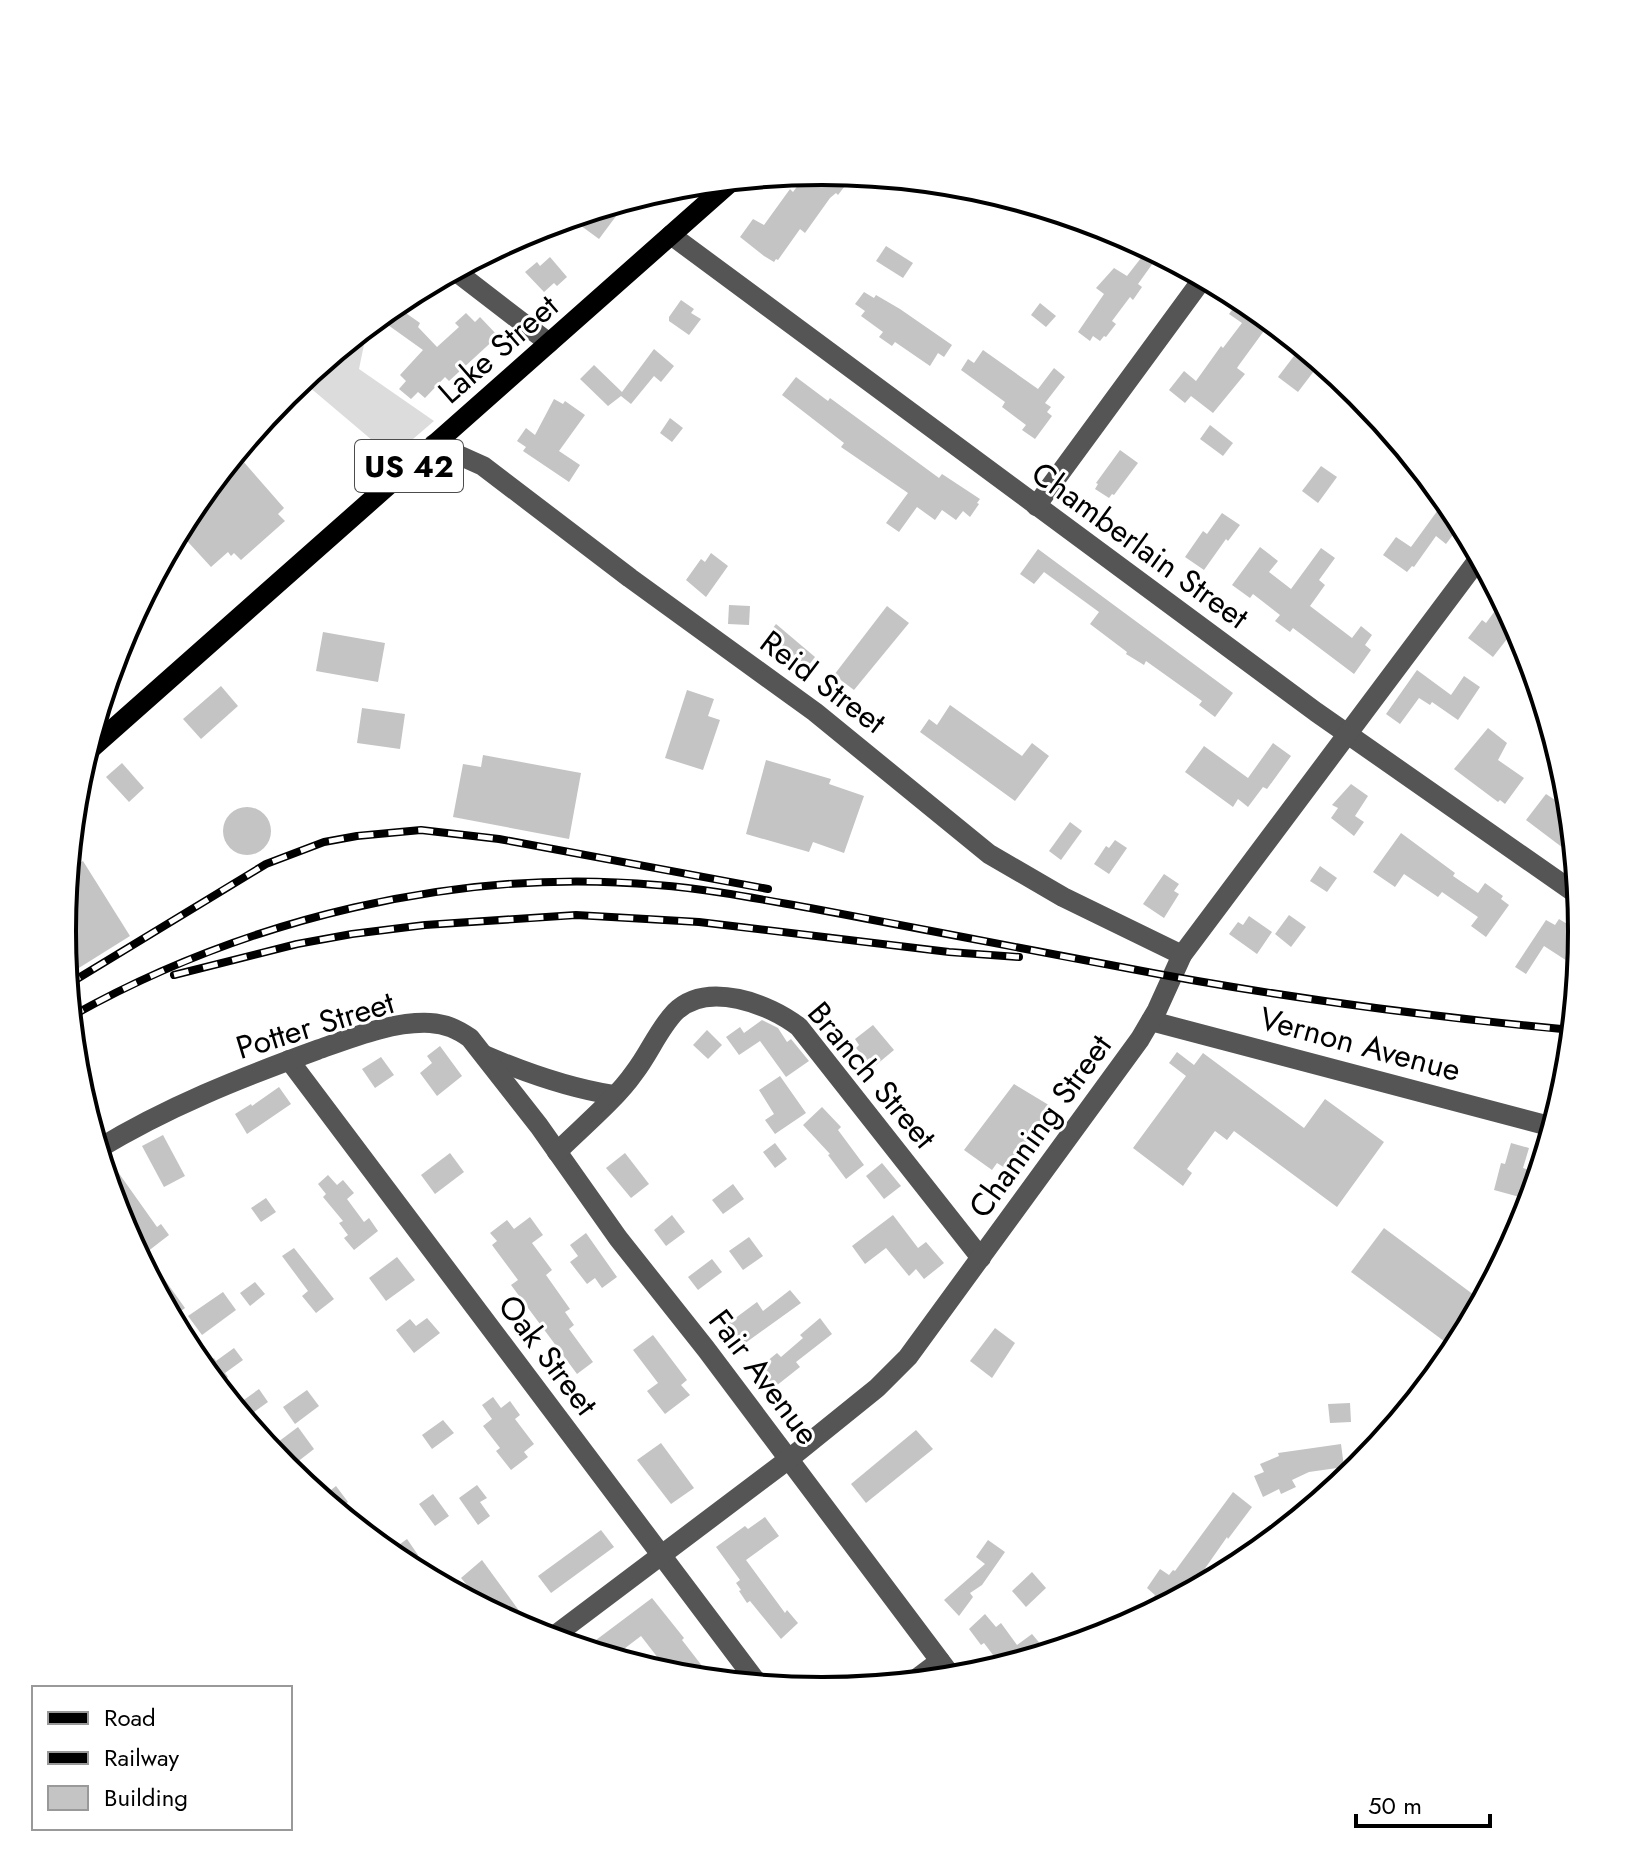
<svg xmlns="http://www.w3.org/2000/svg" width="1644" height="1862" font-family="Jost,sans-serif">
  <rect width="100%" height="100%" fill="#fff"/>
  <!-- green -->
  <polygon fill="#dcdcdc" points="368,325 359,369 434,421 392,457 301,380"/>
  <!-- building -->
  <g fill="#c4c4c4">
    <polygon points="822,171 854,174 838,195 836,193 830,198 805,233 800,229 778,260 776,259 774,262 764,256 740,237 753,219 764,225 790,189 793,192 807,173"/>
    <polygon points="628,200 599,239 569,217 619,202"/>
    <polygon points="886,246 913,263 903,278 876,261"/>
    <polygon points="1148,249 1158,256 1138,284 1142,287 1133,300 1130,297 1112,321 1116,324 1106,337 1104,336 1100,341 1093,336 1090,341 1078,332 1104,294 1096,288 1114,268 1127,276"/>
    <polygon points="550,257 567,277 557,286 554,283 544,292 525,272 537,262 540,266"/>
    <polygon points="864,292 874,298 876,295 900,309 952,345 944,357 938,353 930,366 895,342 892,346 879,337 883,332 861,316 865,311 855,304"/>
    <polygon points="681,300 694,309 691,313 701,319 689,335 669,321 669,317"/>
    <polygon points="1238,302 1269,324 1239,365 1237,368 1245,374 1213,413 1191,396 1185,403 1169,390 1184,371 1196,381 1221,346 1223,348 1242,323 1229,314"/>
    <polygon points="1040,303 1056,316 1046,327 1031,315"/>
    <polygon points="400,309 420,323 418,327 437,347 459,327 455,323 466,313 475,322 480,317 498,336 449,381 445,377 425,398 418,392 411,399 399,389 406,381 400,375 423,350 388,325"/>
    <polygon points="654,349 674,366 661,382 654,376 631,404 621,396 608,406 580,379 594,365 622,392"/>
    <polygon points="983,350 1038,389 1054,368 1065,377 1045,403 1051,407 1047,412 1052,416 1035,439 1022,430 1026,425 1002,407 1005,402 961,370 968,359 974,363"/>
    <polygon points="1294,356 1314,371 1298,392 1278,377"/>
    <polygon points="796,377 828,401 830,398 939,478 942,474 980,499 977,503 979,504 970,517 963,511 956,520 942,510 935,520 917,507 899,532 886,523 908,493 841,447 844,443 782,395"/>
    <polygon points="554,399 563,404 565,401 585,415 559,451 580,465 569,482 523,451 526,447 517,441 526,428 535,435"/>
    <polygon points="670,418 683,428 672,442 660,433"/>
    <polygon points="1210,425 1233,443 1223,456 1200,439"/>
    <polygon points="1120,450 1138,463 1114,495 1112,494 1109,498 1095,489 1098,484 1096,483"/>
    <polygon points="236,453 284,508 278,514 285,521 241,560 234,553 231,556 228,552 211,567 178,531 190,508"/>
    <polygon points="1321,466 1337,477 1318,503 1302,491"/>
    <polygon points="1446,499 1462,523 1446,544 1436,536 1414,567 1412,566 1407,572 1383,555 1396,537 1411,547"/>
    <polygon points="1222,513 1240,525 1228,541 1226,539 1204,570 1185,557 1203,531 1207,534"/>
    <polygon points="1260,547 1278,561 1269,572 1291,589 1321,548 1335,558 1319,580 1325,585 1310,606 1352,638 1361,626 1372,635 1365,645 1371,650 1354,674 1293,628 1290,632 1275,621 1280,615 1253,594 1250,598 1232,585"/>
    <polygon points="1038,549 1233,693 1215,717 1199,705 1202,701 1146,661 1144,665 1126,654 1127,652 1090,624 1099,612 1044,572 1034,584 1020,574"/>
    <polygon points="711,553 728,566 706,597 686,580 701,559 705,562"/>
    <polygon points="1503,600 1517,626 1493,657 1468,638 1482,620 1486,623"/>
    <polygon points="729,605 750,606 749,625 728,624"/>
    <polygon points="887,606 909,623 854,690 834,675"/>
    <polygon points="776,624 815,657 805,670 764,640"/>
    <polygon points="323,632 385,643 378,682 316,671"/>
    <polygon points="1417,670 1451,695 1464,676 1480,687 1458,720 1432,702 1430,705 1419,698 1400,724 1386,714"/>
    <polygon points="221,686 238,706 201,739 183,719"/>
    <polygon points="687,690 714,699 708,716 720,720 703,770 665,758"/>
    <polygon points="950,705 1022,756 1032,743 1049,756 1015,801 920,732 929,719 937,725"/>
    <polygon points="362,708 405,714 400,749 357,743"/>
    <polygon points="1488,728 1507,743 1498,760 1524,778 1505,804 1500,800 1498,802 1454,769"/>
    <polygon points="1273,743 1291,756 1267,789 1263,787 1248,807 1238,799 1233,807 1185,772 1204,746 1248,778"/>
    <polygon points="483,755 581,773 569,839 453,817 463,764 481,767"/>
    <polygon points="766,760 831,779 829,784 864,796 844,853 813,842 809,852 746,834"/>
    <polygon points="122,763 144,788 129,802 106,777"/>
    <polygon points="1351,784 1368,796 1355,816 1364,822 1354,836 1331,818 1338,808 1332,805"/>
    <polygon points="1546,794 1570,810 1575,857 1526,820"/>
    <circle cx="247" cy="831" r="24"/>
    <polygon points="1070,822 1082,831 1061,860 1049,851"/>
    <polygon points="1401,833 1455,873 1453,876 1478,893 1485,883 1503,896 1501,899 1509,905 1486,937 1471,926 1478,917 1442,892 1438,897 1404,874 1395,887 1373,872"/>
    <polygon points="1115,840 1127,848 1109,874 1094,864 1106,846 1109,848"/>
    <polygon points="83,861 130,936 66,976 62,931 68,870"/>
    <polygon points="1320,866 1337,878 1327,892 1310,881"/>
    <polygon points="1164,874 1179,884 1174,891 1179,894 1164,918 1143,904"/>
    <polygon points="1289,915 1306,927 1291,947 1275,934"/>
    <polygon points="1249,916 1272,932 1257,954 1229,934 1238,922 1243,925"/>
    <polygon points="1559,919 1577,930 1569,942 1580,949 1578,968 1544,946 1526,974 1515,967 1546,920 1555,925"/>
    <polygon points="762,1020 778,1028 787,1042 791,1039 809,1061 786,1077 760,1041 739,1055 726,1037 740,1027 744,1033"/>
    <polygon points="873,1025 894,1050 876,1065 870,1058 867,1060 856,1048 859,1045 855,1039"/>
    <polygon points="707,1030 722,1045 708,1059 693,1045"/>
    <polygon points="440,1046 462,1076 437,1096 420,1073 432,1063 427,1056"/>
    <polygon points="1177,1052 1194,1065 1203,1053 1304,1128 1325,1099 1384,1142 1337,1207 1234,1131 1227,1140 1215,1131 1187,1169 1192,1173 1183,1186 1133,1148 1186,1076 1169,1063"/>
    <polygon points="381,1057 394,1075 375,1088 362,1069"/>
    <polygon points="780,1076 806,1113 775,1134 765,1120 774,1114 759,1090"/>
    <polygon points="1014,1084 1052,1107 1015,1158 1013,1157 1005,1168 997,1163 992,1170 964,1150"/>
    <polygon points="279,1087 291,1104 247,1134 235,1114 251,1104 252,1106"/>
    <polygon points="822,1107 841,1127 838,1130 864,1165 846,1179 828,1155 830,1154 803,1125"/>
    <polygon points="163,1135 185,1176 164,1187 142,1146"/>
    <polygon points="775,1143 787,1159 775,1168 763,1152"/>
    <polygon points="1511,1143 1529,1148 1523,1168 1529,1170 1527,1176 1537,1179 1531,1200 1494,1190 1501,1163 1505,1164"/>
    <polygon points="450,1153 464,1172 435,1194 421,1175"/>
    <polygon points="625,1153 649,1184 631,1198 606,1168"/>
    <polygon points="108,1158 157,1227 161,1224 169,1235 147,1252 118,1214 101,1161"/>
    <polygon points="882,1163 901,1186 884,1199 866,1176"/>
    <polygon points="328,1175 337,1185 343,1180 354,1193 347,1199 364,1222 369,1218 378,1231 354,1250 344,1238 348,1235 339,1223 343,1221 323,1197 326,1194 318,1184"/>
    <polygon points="733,1184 744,1199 723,1214 712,1200"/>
    <polygon points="266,1198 276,1212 261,1222 251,1208"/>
    <polygon points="672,1215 685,1232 666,1246 654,1230"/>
    <polygon points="893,1215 918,1248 926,1242 944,1263 924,1279 916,1269 909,1276 886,1248 865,1264 852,1246"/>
    <polygon points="530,1217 543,1235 532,1243 552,1270 546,1275 570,1309 565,1312 574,1325 569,1329 593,1362 577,1374 511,1285 518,1280 492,1245 497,1241 490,1233 507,1220 514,1229"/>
    <polygon points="1384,1228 1482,1301 1456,1350 1351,1272"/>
    <polygon points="586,1233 617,1277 602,1288 595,1278 587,1284 570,1262 578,1256 570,1245"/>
    <polygon points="749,1237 763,1256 743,1270 729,1251"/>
    <polygon points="294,1248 334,1299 316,1313 302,1296 308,1291 282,1256"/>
    <polygon points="147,1255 185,1308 171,1318 140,1259"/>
    <polygon points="397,1257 415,1280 386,1301 369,1278"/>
    <polygon points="712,1259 722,1272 698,1290 688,1277"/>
    <polygon points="255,1282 265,1294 250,1306 240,1293"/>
    <polygon points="790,1290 801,1303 737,1349 722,1328 757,1302 763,1311"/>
    <polygon points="223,1292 236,1310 202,1335 188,1316"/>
    <polygon points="427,1318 440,1333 414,1353 396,1330 410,1319 416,1326"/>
    <polygon points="820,1318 832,1334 796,1362 800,1367 776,1386 772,1381 768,1384 760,1374 764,1371 760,1367 777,1353 781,1357 803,1338 800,1335"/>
    <polygon points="995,1328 1015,1343 992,1378 970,1361"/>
    <polygon points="653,1335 687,1380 681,1385 690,1395 665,1414 647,1391 658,1383 633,1350"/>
    <polygon points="234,1348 243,1360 225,1373 228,1377 216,1385 201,1367 214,1358 216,1361"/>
    <polygon points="259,1389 268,1402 250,1415 241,1402"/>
    <polygon points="307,1390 319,1406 295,1424 283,1407"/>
    <polygon points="493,1397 501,1408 510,1401 520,1415 515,1419 534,1444 524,1452 528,1457 511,1470 496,1451 500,1448 483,1426 492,1419 482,1405"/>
    <polygon points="1350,1403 1351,1422 1330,1423 1328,1404"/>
    <polygon points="443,1420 454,1433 432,1449 422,1435"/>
    <polygon points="298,1427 314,1449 287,1470 270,1448"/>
    <polygon points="916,1430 933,1449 866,1503 851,1484"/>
    <polygon points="661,1443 694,1488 671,1504 637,1460"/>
    <polygon points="1341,1444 1344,1467 1309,1472 1292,1480 1296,1487 1281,1494 1279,1489 1263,1497 1254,1476 1264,1472 1260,1464 1279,1456 1278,1453"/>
    <polygon points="477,1485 487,1498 480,1502 490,1516 478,1525 459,1498"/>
    <polygon points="336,1486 348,1502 337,1511 321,1498"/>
    <polygon points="1233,1492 1252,1507 1228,1539 1227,1537 1199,1577 1196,1574 1179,1598 1137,1620 1155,1595 1147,1588 1160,1569 1169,1575 1173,1570 1175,1571"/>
    <polygon points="433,1494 449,1516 435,1526 419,1504"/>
    <polygon points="765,1517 779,1536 746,1560 785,1613 787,1610 798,1623 781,1639 750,1601 747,1603 739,1591 741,1590 736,1583 740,1580 716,1547 745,1526 748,1529"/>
    <polygon points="601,1530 614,1547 551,1593 538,1576"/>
    <polygon points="407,1539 418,1555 416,1557 434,1581 399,1563 388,1553"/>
    <polygon points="988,1540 1005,1552 982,1585 970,1593 973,1597 959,1616 944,1600 985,1564 976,1557"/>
    <polygon points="482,1560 520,1612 508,1621 488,1610 461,1578"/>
    <polygon points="1032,1572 1046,1588 1026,1607 1012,1591"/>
    <polygon points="652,1598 684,1638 682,1640 713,1680 672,1676 641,1636 612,1658 584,1649"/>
    <polygon points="985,1614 996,1627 1001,1623 1017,1645 1032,1634 1048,1653 1002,1667 984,1643 981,1645 969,1629"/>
  </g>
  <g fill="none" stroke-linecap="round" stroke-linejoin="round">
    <!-- minor -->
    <g stroke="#555" stroke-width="20">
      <polyline points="671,235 1316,712 1578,895"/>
      <polyline points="454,270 549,343"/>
      <polyline points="434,444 483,466 630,578 815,712 989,854 1063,897 1182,955"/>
      <polyline points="1036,506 1204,277"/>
      <polyline points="1151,1021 1553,1127"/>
      <path d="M 484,1055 C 526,1073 568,1088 613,1095"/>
      <polyline points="289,1060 759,1685"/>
      <path d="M 98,1149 C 167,1107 240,1078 317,1050 C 351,1038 393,1021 430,1023 C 446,1024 457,1029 470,1038 L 539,1126 L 618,1238 L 706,1349 L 953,1678"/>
      <path d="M 557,1152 C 580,1129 616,1099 634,1073 C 649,1054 658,1030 675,1012 C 707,980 770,1004 799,1027 L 981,1258"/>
      <polyline points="550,1639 789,1459 877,1388 908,1357 1140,1039 1157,1010 1182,955 1480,557"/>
      <polyline points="912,1682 940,1661"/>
    </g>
    <!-- major -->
    <polyline stroke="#000" stroke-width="20" points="86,753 733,180"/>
    <defs>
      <g id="rail">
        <polyline points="174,975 297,944 352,934 425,925 576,915 699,922 949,952 1019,957"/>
        <polyline points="67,985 266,864 324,842 357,836 421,830 499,839 768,889"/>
        <path d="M 70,1017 C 244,919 458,867 657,885 C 709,889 759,899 810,908 C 914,927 1017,948 1121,967 C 1271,996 1421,1016 1572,1030"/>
      </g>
    </defs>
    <!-- rail casing -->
    <use href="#rail" stroke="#000" stroke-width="8"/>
    <!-- rail -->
    <use href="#rail" stroke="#fff" stroke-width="5" stroke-dasharray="15" stroke-linecap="butt"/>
  </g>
  <g text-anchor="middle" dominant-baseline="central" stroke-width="6" stroke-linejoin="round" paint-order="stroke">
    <!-- shield labels -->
    <rect fill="#fff" stroke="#4c4c4c" stroke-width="2" x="355" y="440" width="108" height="52" rx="6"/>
    <g font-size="30" font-weight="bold" fill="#000">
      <text x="409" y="466">US 42</text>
    </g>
    <!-- street labels -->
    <g font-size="32" fill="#000" stroke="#fff">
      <text transform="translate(498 349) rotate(-41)">Lake Street</text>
      <text transform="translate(1140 545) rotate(36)">Chamberlain Street</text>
      <text transform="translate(823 682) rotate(37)">Reid Street</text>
      <text transform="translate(315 1025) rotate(-17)">Potter Street</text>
      <text transform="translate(1360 1044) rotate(15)">Vernon Avenue</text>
      <text transform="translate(872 1075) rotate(50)">Branch Street</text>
      <text transform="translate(1040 1126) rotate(-54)">Channing Street</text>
      <text transform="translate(548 1355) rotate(53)">Oak Street</text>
      <text transform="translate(764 1377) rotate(53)">Fair Avenue</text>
    </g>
  </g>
  <!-- crop -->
  <path d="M0 0H1644V1862H0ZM76 931a746 746 0 1 1 1492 0a746 746 0 1 1-1492 0Z" fill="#fff" fill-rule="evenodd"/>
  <path fill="none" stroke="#000" stroke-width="4" d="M76 931a746 746 0 1 1 1492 0a746 746 0 1 1-1492 0Z"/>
  <!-- legend -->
  <rect x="32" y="1686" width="260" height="144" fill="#ffffff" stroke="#999999" stroke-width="2"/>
  <rect x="48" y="1712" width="40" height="12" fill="#000000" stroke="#999999" stroke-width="2"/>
  <text x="104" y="1726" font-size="24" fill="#000000">Road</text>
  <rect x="48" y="1752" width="40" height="12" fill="#000000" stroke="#999999" stroke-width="2"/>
  <text x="104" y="1766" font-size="24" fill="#000000">Railway</text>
  <rect x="48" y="1786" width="40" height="24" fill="#c4c4c4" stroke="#999999" stroke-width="2"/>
  <text x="104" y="1806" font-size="24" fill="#000000">Building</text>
  <!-- scale -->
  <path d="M1356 1814v12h134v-12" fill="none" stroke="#000000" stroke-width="4"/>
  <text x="1368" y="1814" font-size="24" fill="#000000" stroke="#ffffff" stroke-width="6" paint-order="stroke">50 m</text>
</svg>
